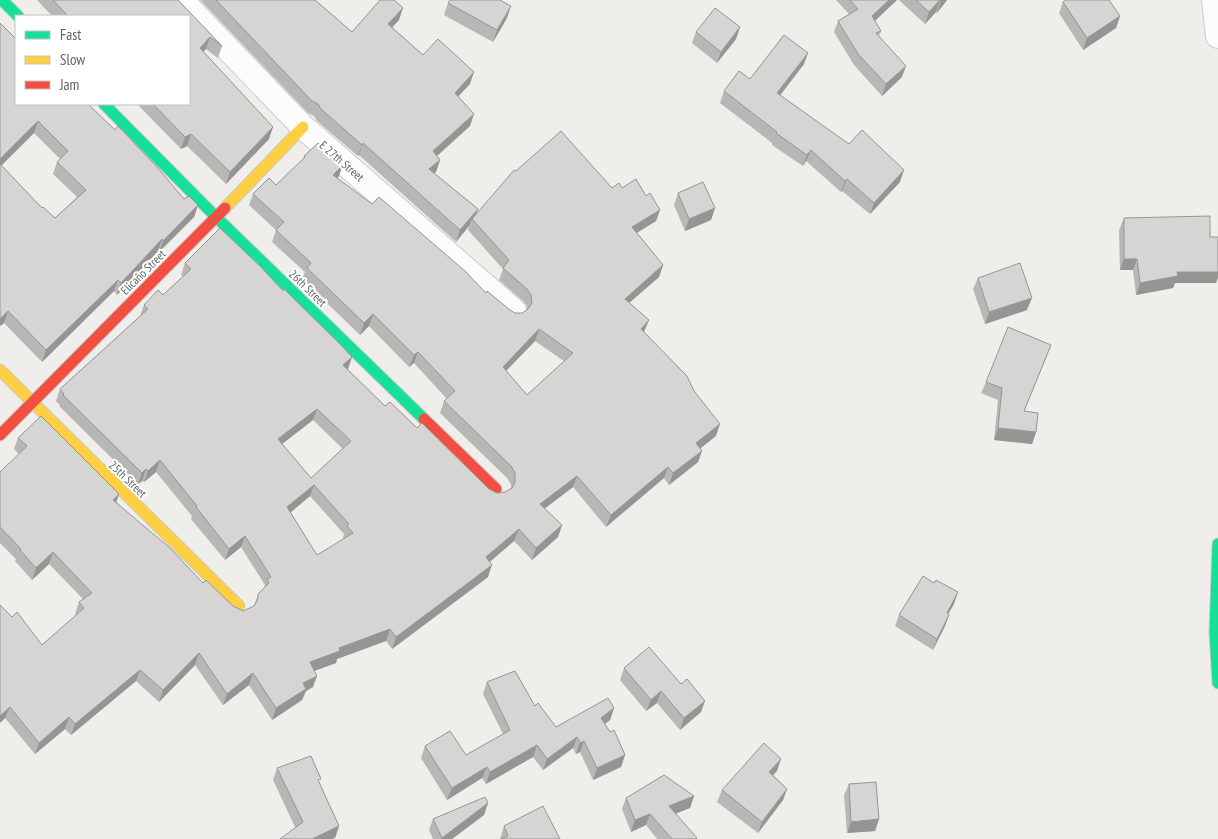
<svg xmlns="http://www.w3.org/2000/svg" width="1218" height="839" font-family="'PT Sans Narrow',sans-serif">
  <rect width="100%" height="100%" fill="#efeeea"/>
  <g fill="none" stroke-linecap="round" stroke-linejoin="round">
    <defs>
      <g id="street">
        <polyline points="181,0 303,127 514,311"/>
        <polyline points="1214,0 1218,36"/>
      </g>
      <g id="fast">
        <polyline points="2,0 18,16"/>
        <polyline points="104,104 216,217 424,419"/>
        <polyline points="1218,544 1215,632 1218,683"/>
      </g>
      <g id="slow">
        <polyline points="225,208 303,127"/>
        <polyline points="0,370 239,606"/>
      </g>
      <g id="jam">
        <polyline points="424,419 496,489"/>
        <polyline points="0,435 225,208"/>
      </g>
    </defs>
    <!-- street casing -->
    <use href="#street" stroke="#cbcccc" stroke-width="26"/>
    <!-- fast casing -->
    <use href="#fast" stroke="#cacacb" stroke-width="13"/>
    <!-- slow casing -->
    <use href="#slow" stroke="#cacacb" stroke-width="13"/>
    <!-- jam casing -->
    <use href="#jam" stroke="#cacacb" stroke-width="13"/>
    <!-- street -->
    <use href="#street" stroke="#fdfcfc" stroke-width="24"/>
    <!-- fast -->
    <use href="#fast" stroke="#16e098" stroke-width="11"/>
    <!-- slow -->
    <use href="#slow" stroke="#ffcf43" stroke-width="11"/>
    <!-- jam -->
    <use href="#jam" stroke="#f24e42" stroke-width="11"/>
  </g>
  <!-- wall -->
  <g fill="#b8b7b5" fill-rule="evenodd">
    <polygon points="37,0 178,0 222,46 218,58 206,49 203,52 269,139 226,184 187,146 181,149 137,104 189,104 189,16 52,16"/>
    <path d="M 200,0 L 315,0 L 352,32 L 399,20 L 392,27 L 423,55 L 470,84 L 458,96 L 470,126 L 437,156 L 440,160 L 436,172 L 434,173 L 478,209 L 476,214 L 516,171 L 612,188 L 622,188 L 646,196 L 660,210 L 656,221 L 637,233 L 663,265 L 659,277 L 629,303 L 644,332 L 716,436 L 700,448 L 702,451 L 698,462 L 669,485 L 664,478 L 606,527 L 573,487 L 544,509 L 562,525 L 558,537 L 532,560 L 514,541 L 490,562 L 488,577 L 392,649 L 386,641 L 337,659 L 336,663 L 314,671 L 313,687 L 306,691 L 302,700 L 272,720 L 249,685 L 223,705 L 195,665 L 159,702 L 136,681 L 71,735 L 65,729 L 35,754 L 5,718 L 0,723 L 42,645 L 76,615 L 75,614 L 79,602 L 83,599 L 49,564 L 32,580 L 15,561 L 16,559 L 0,543 L 0,472 L 19,454 L 14,449 L 18,438 L 119,494 L 116,502 L 203,583 L 233,606 L 243,611 L 254,606 L 258,594 L 263,589 L 265,585 L 241,547 L 225,560 L 191,519 L 192,516 L 156,472 L 144,482 L 142,481 L 138,484 L 59,406 L 60,405 L 56,401 L 60,389 L 140,316 L 144,305 L 163,295 L 183,276 L 181,275 L 185,263 L 283,291 L 352,357 L 347,369 L 385,406 L 417,428 L 489,489 L 497,493 L 505,492 L 511,488 L 511,484 L 507,478 L 440,413 L 444,401 L 447,399 L 414,363 L 409,367 L 369,326 L 360,335 L 302,279 L 305,272 L 272,242 L 276,230 L 249,205 L 253,194 L 276,185 L 303,159 L 304,156 L 339,176 L 337,178 L 486,293 L 510,310 L 515,313 L 522,313 L 527,310 L 527,306 L 523,301 L 499,280 L 503,269 L 468,230 L 469,226 L 456,242 L 359,155 L 358,156 L 317,121 L 314,116 L 308,113 ZM 535,341 L 564,361 L 527,395 L 506,371 ZM 313,420 L 343,449 L 311,478 L 282,444 ZM 310,496 L 344,534 L 343,538 L 344,539 L 317,555 L 290,512 Z"/>
    <polygon points="836,0 897,0 875,21 881,31 879,36 902,77 882,96 854,65 834,32 838,21 849,14"/>
    <polygon points="899,0 947,0 937,13 936,12 925,24"/>
    <polygon points="1063,2 1120,16 1116,28 1083,50 1059,13"/>
    <polygon points="448,3 507,18 493,42 444,15"/>
    <path d="M 0,23 L 184,199 L 198,205 L 194,217 L 159,252 L 158,251 L 117,295 L 114,291 L 42,362 L 4,323 L 0,326 ZM 34,133 L 60,159 L 57,162 L 53,174 L 77,197 L 55,218 L 42,208 L 1,165 Z"/>
    <polygon points="740,27 736,39 717,63 692,43 696,32"/>
    <polygon points="804,64 780,96 900,182 870,214 842,191 841,192 806,161 803,166 772,145 772,143 720,103 724,91 750,79"/>
    <polygon points="678,193 715,208 711,220 685,231 674,205"/>
    <polygon points="1124,218 1210,237 1218,237 1218,277 1216,283 1175,283 1173,288 1136,295 1133,270 1120,270 1119,230"/>
    <polygon points="978,278 1027,310 985,324 973,289"/>
    <polygon points="1047,356 1024,411 1036,432 1032,444 994,440 998,400 981,393 986,382"/>
    <polygon points="954,604 948,614 949,615 945,626 933,650 895,626 899,615"/>
    <polygon points="624,668 701,712 680,730 657,703 646,711 620,680"/>
    <polygon points="487,682 535,706 556,727 614,708 610,720 605,724 625,755 621,767 593,780 580,752 576,754 573,748 543,770 533,757 486,784 482,778 447,800 421,758 425,746 466,755 503,734 483,694"/>
    <polygon points="277,768 319,783 339,826 335,838 295,827 273,780"/>
    <polygon points="777,771 773,775 787,789 783,800 758,833 717,802 722,790"/>
    <polygon points="849,784 879,819 875,831 847,833 844,795"/>
    <polygon points="694,796 690,808 675,813 696,839 657,839 646,825 631,832 622,809 626,798"/>
    <polygon points="488,803 484,815 452,839 433,839 429,830 433,819"/>
    <polygon points="504,826 560,839 500,839"/>
  </g>
  <!-- shaded-wall -->
  <g fill="#969594">
    <polygon points="889,0 897,0 868,27 872,16"/>
    <polygon points="940,0 936,12 925,24 929,12"/>
    <polygon points="942,0 947,0 937,13 941,1"/>
    <polygon points="511,6 507,18 493,42 497,30"/>
    <polygon points="403,8 399,20 384,36 388,24"/>
    <polygon points="1120,16 1116,28 1083,50 1087,38"/>
    <polygon points="740,27 736,39 717,63 721,52"/>
    <polygon points="210,37 206,49 195,60 200,48"/>
    <polygon points="808,53 804,64 772,105 777,93"/>
    <polygon points="906,66 902,77 882,96 886,84"/>
    <polygon points="474,72 470,84 450,105 455,93"/>
    <polygon points="474,114 470,126 429,163 433,151"/>
    <polygon points="38,121 34,133 0,167 0,159"/>
    <polygon points="273,127 269,139 226,184 230,172"/>
    <polygon points="191,134 187,146 181,149 185,137"/>
    <polygon points="363,143 359,155 358,156 362,145"/>
    <polygon points="811,150 806,161 803,166 807,155"/>
    <polygon points="440,160 436,172 425,180 429,169"/>
    <polygon points="343,165 339,176 329,186 333,175"/>
    <polygon points="904,170 900,182 870,214 874,203"/>
    <polygon points="847,179 842,191 841,192 845,181"/>
    <polygon points="198,205 194,217 159,252 163,241"/>
    <polygon points="715,208 711,220 685,231 689,219"/>
    <polygon points="478,209 474,220 472,219 469,226 456,242 460,230"/>
    <polygon points="660,210 656,221 628,238 632,227"/>
    <polygon points="162,239 158,251 117,295 121,283"/>
    <polygon points="1124,259 1137,259 1133,270 1120,270"/>
    <polygon points="663,265 659,277 621,310 625,299"/>
    <polygon points="1177,272 1218,272 1218,277 1216,283 1175,283 1173,288 1136,295 1140,283"/>
    <polygon points="118,280 114,291 42,362 46,350"/>
    <polygon points="1032,298 1027,310 985,324 989,312"/>
    <polygon points="8,311 4,323 0,326 0,319"/>
    <polygon points="373,314 369,326 360,335 364,323"/>
    <polygon points="649,320 644,332 636,341 641,329"/>
    <polygon points="539,329 535,341 498,379 503,367"/>
    <polygon points="418,352 414,363 409,367 414,355"/>
    <polygon points="352,357 348,369 339,376 343,365"/>
    <polygon points="317,409 313,420 273,451 278,439"/>
    <polygon points="720,424 716,436 692,455 696,443"/>
    <polygon points="998,428 1036,432 1032,444 994,440"/>
    <polygon points="702,451 698,462 669,485 673,473"/>
    <polygon points="160,460 156,472 144,482 148,471"/>
    <polygon points="668,467 664,478 606,527 611,515"/>
    <polygon points="146,469 142,481 138,484 142,473"/>
    <polygon points="577,476 573,487 535,516 540,504"/>
    <polygon points="314,485 310,496 283,519 287,507"/>
    <polygon points="119,494 115,506 113,500"/>
    <polygon points="562,525 558,537 532,560 536,548"/>
    <polygon points="519,529 514,541 482,568 486,557"/>
    <polygon points="245,536 241,547 225,560 229,549"/>
    <polygon points="53,552 49,564 32,580 36,568"/>
    <polygon points="492,565 488,577 392,649 396,637"/>
    <polygon points="958,592 954,604 942,625 947,613"/>
    <polygon points="949,615 945,626 933,650 937,639"/>
    <polygon points="390,629 386,641 337,659 336,663 306,674 310,662 339,648"/>
    <polygon points="199,653 195,665 159,702 163,690"/>
    <polygon points="140,670 136,681 71,735 75,724"/>
    <polygon points="253,673 249,685 223,705 227,694"/>
    <polygon points="317,676 313,687 306,691 302,700 272,720 276,708 303,683"/>
    <polygon points="661,691 657,703 646,711 651,700"/>
    <polygon points="705,701 701,712 680,730 684,718"/>
    <polygon points="10,707 5,718 0,723 0,716"/>
    <polygon points="614,708 610,720 597,730 601,718"/>
    <polygon points="69,717 65,729 35,754 39,743"/>
    <polygon points="577,737 573,748 543,770 547,759"/>
    <polygon points="584,741 580,752 576,754 580,743"/>
    <polygon points="537,745 533,757 486,784 490,772"/>
    <polygon points="625,755 621,767 593,780 597,768"/>
    <polygon points="781,759 777,771 765,784 769,772"/>
    <polygon points="487,767 482,778 447,800 452,788"/>
    <polygon points="787,789 783,800 758,833 762,822"/>
    <polygon points="694,796 690,808 665,818 669,806"/>
    <polygon points="488,803 484,815 452,839 441,839"/>
    <polygon points="650,814 646,825 631,832 635,820"/>
    <polygon points="879,819 875,831 847,833 851,822"/>
    <polygon points="339,826 335,838 332,839 312,839"/>
  </g>
  <!-- building -->
  <g fill="#d6d5d3" stroke="#969594" fill-rule="evenodd">
    <polygon points="53,0 178,0 222,46 210,37 200,48 273,127 230,172 191,134 185,137 153,104 189,104 189,16 68,16"/>
    <polygon points="216,0 315,0 352,32 380,0 394,0 403,8 388,24 423,55 438,39 474,72 455,93 474,114 433,151 440,160 429,169 478,209 460,230 363,143 362,145 321,109 318,104 312,101"/>
    <polygon points="450,0 500,0 511,6 497,30 448,3"/>
    <polygon points="850,0 889,0 872,16 881,31 876,33 906,66 886,84 858,54 838,21 858,9"/>
    <polygon points="916,0 942,0 941,1 940,0 929,12"/>
    <polygon points="1066,0 1109,0 1120,16 1087,38 1063,2"/>
    <polygon points="715,8 740,27 721,52 696,32"/>
    <polygon points="0,23 16,39 16,104 88,104 115,130 118,126 157,167 184,199 189,196 198,205 163,241 162,239 121,283 118,280 46,350 8,311 0,319 0,164 42,208 43,207 55,218 86,190 57,162 68,151 38,121 0,159"/>
    <polygon points="784,35 808,53 777,93 849,144 862,130 904,170 874,203 847,179 845,181 811,150 807,155 776,133 777,132 724,91 739,71 750,79"/>
    <path d="M 561,131 L 612,188 L 619,183 L 622,188 L 636,179 L 646,196 L 650,193 L 660,210 L 632,227 L 663,265 L 625,299 L 649,320 L 641,329 L 687,376 L 694,391 L 720,424 L 696,443 L 702,451 L 673,473 L 668,467 L 611,515 L 577,476 L 540,504 L 562,525 L 536,548 L 519,529 L 486,557 L 492,565 L 396,637 L 390,629 L 339,648 L 340,651 L 310,662 L 317,676 L 303,683 L 306,689 L 276,708 L 253,673 L 227,694 L 199,653 L 163,690 L 140,670 L 75,724 L 69,717 L 39,743 L 10,707 L 0,716 L 0,605 L 12,617 L 17,612 L 42,645 L 84,608 L 79,602 L 92,593 L 53,552 L 36,568 L 20,550 L 21,549 L 0,527 L 0,472 L 27,446 L 18,438 L 41,416 L 119,494 L 113,500 L 170,548 L 203,583 L 206,580 L 233,606 L 243,611 L 254,606 L 258,599 L 258,594 L 269,583 L 267,579 L 271,577 L 245,536 L 229,549 L 196,507 L 197,506 L 160,460 L 148,471 L 146,469 L 142,473 L 63,395 L 64,394 L 60,389 L 148,309 L 144,305 L 158,290 L 163,295 L 191,269 L 185,263 L 220,228 L 261,267 L 283,291 L 284,289 L 342,346 L 352,357 L 343,365 L 385,406 L 390,402 L 417,428 L 422,423 L 489,489 L 497,493 L 505,492 L 512,488 L 515,482 L 515,473 L 511,466 L 444,401 L 455,391 L 418,352 L 414,355 L 373,314 L 364,323 L 307,268 L 311,263 L 276,230 L 284,222 L 253,194 L 269,178 L 276,185 L 305,157 L 304,156 L 318,143 L 343,165 L 333,175 L 372,204 L 379,197 L 465,271 L 486,293 L 487,291 L 510,310 L 515,313 L 522,313 L 528,309 L 532,303 L 531,295 L 527,289 L 503,268 L 509,260 L 472,219 L 514,170 L 516,171 ZM 539,329 L 573,353 L 527,395 L 503,367 ZM 317,409 L 351,441 L 311,478 L 278,439 ZM 314,485 L 349,524 L 347,526 L 353,533 L 317,555 L 287,507 Z"/>
    <polygon points="703,182 715,208 689,219 678,193"/>
    <polygon points="1210,216 1210,237 1218,237 1218,272 1177,272 1178,276 1140,283 1137,259 1124,259 1124,218"/>
    <polygon points="1020,263 1032,298 989,312 978,278"/>
    <polygon points="1008,327 1051,345 1024,411 1038,413 1036,432 998,428 1002,388 986,382"/>
    <polygon points="923,576 934,583 936,580 958,592 947,613 949,615 937,639 899,615"/>
    <polygon points="649,647 681,684 687,679 705,701 684,718 661,691 651,700 624,668"/>
    <polygon points="515,671 535,706 538,703 556,727 608,698 614,708 601,718 610,732 614,730 625,755 597,768 584,741 580,743 577,737 547,759 537,745 490,772 487,767 452,788 425,746 450,731 466,755 510,730 487,682"/>
    <polygon points="764,743 781,759 769,772 787,789 762,822 722,790"/>
    <polygon points="311,756 321,779 318,780 339,826 312,839 280,839 303,822 277,768"/>
    <polygon points="664,775 694,796 669,806 697,838 696,839 672,839 650,814 635,820 626,798"/>
    <polygon points="876,782 879,819 851,822 849,784"/>
    <polygon points="485,797 488,803 442,838 433,819"/>
    <polygon points="543,806 560,839 501,839 508,836 504,826"/>
  </g>
  <g text-anchor="middle" dominant-baseline="central" stroke-width="4" stroke-linejoin="round" paint-order="stroke">
    <!-- street labels -->
    <g font-size="12" fill="#5f6368" stroke="#fff">
      <text transform="translate(342 161) rotate(41)">E 27th Street</text>
      <text transform="translate(143 272) rotate(-45)">Elicaño Street</text>
      <text transform="translate(308 288) rotate(44)">26th Street</text>
      <text transform="translate(128 479) rotate(44)">25th Street</text>
    </g>
  </g>
  <!-- legend -->
  <rect x="15" y="15" width="175" height="90" fill="#ffffff" stroke="#bfc1c3"/>
  <rect x="25" y="31" width="25" height="8" fill="#16e098" stroke="#bfc1c3"/>
  <text x="60" y="40" font-size="15" fill="#5f6368">Fast</text>
  <rect x="25" y="56" width="25" height="8" fill="#ffcf43" stroke="#bfc1c3"/>
  <text x="60" y="65" font-size="15" fill="#5f6368">Slow</text>
  <rect x="25" y="81" width="25" height="8" fill="#f24e42" stroke="#bfc1c3"/>
  <text x="60" y="90" font-size="15" fill="#5f6368">Jam</text>
</svg>
